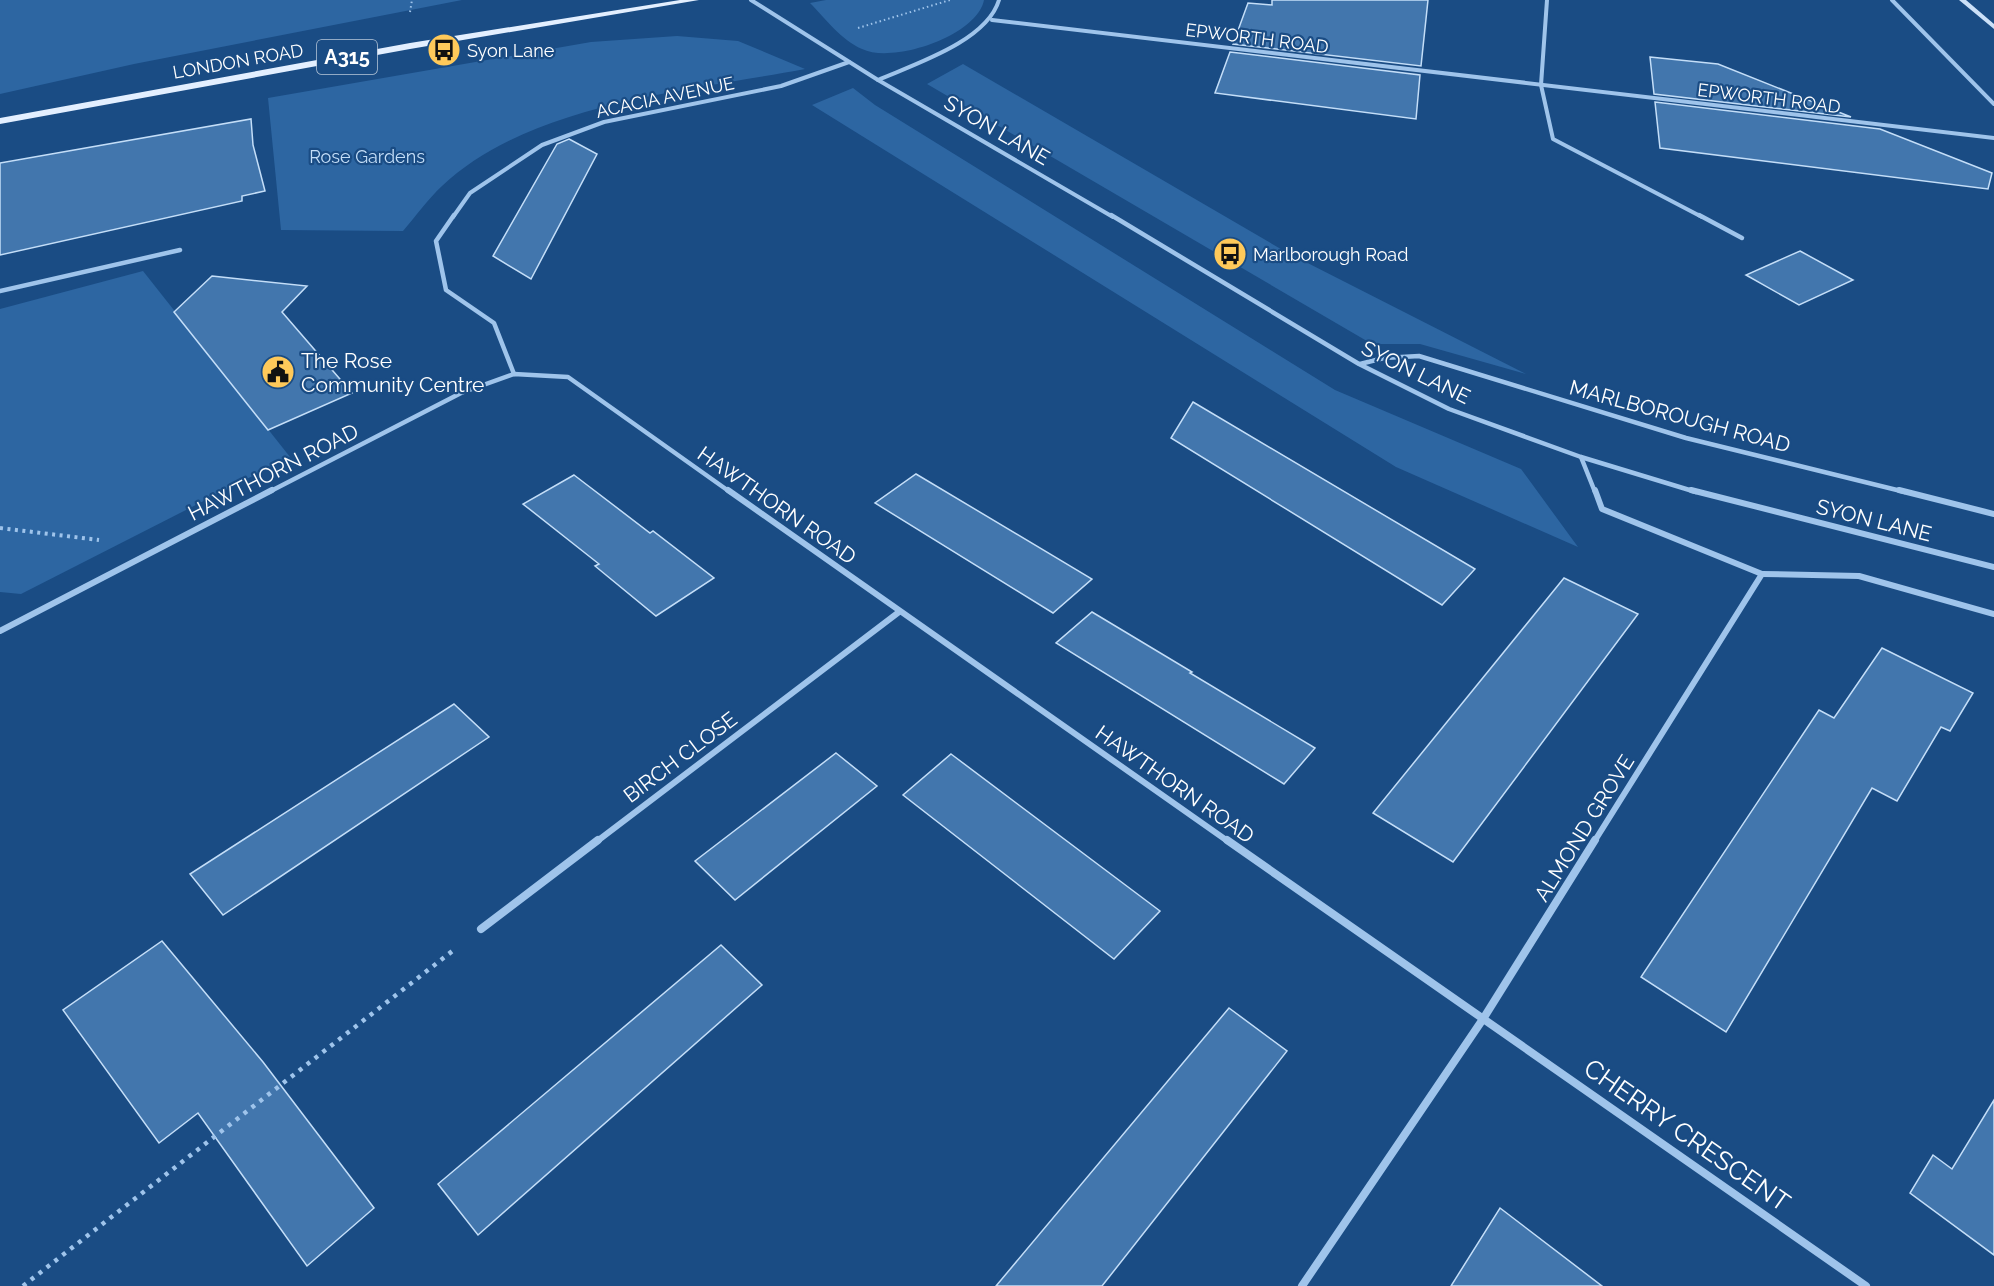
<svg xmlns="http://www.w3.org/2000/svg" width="1994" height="1286" font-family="Raleway,sans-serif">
  <rect width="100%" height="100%" fill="#1a4c84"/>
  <!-- green -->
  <g fill="#2d66a2">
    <polygon points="0,0 462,0 134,64 0,94"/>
    <path d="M 826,0 L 984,0 C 977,36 893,64 862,49 C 841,40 826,19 810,3 Z"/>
    <path d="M 677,36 L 738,41 L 805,69 C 690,91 530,103 442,186 C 428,199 416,216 403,231 L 281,230 L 268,98 L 591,42 Z"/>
    <polygon points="963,64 1286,252 1526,374 1420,344 1372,344 927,84"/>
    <polygon points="853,88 875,105 1335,390 1521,469 1578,547 1396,467 812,105"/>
    <polygon points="143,271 290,457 21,594 0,592 0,309"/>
  </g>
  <!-- building -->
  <g fill="#4276ad" stroke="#c4def8" stroke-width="1.5">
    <polygon points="1272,0 1428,0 1421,66 1233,44 1248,3 1272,5"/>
    <polygon points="1230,52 1420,75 1416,119 1215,93"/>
    <polygon points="1650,57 1718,64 1851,117 1654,94"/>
    <polygon points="1655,102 1880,129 1992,173 1988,189 1660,148"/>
    <polygon points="251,119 253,145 265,191 242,196 242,201 0,255 0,163"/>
    <polygon points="569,139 597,154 531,279 493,256 557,144"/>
    <polygon points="1800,251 1853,280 1799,305 1746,275"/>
    <polygon points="212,276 307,286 282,312 352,393 268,430 174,312"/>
    <polygon points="1193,402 1475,569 1442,605 1171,438"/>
    <polygon points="916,474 1092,579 1053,613 875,503"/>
    <polygon points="574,475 650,533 653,531 714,578 656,616 595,566 599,564 523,504"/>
    <polygon points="1564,578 1638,614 1453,862 1373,813"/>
    <polygon points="1092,612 1192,672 1190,673 1315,748 1284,784 1056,643"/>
    <polygon points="1882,648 1973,693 1950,731 1941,727 1897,801 1872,788 1726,1032 1641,977 1819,710 1834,718"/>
    <polygon points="454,704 489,737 223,915 190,874"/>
    <polygon points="836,753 877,786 735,900 695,861"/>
    <polygon points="951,754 1160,911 1114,959 903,795"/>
    <polygon points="162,941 263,1062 374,1208 307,1266 198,1113 159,1143 63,1010"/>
    <polygon points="721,945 762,985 478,1235 438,1184"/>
    <polygon points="1229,1008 1287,1051 1102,1286 996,1286"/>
    <polygon points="1994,1100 1994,1255 1910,1193 1933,1155 1952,1169"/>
    <polygon points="1500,1208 1602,1286 1451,1286"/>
  </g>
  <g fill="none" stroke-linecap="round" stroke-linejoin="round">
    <!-- path-far2 -->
    <g stroke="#9fc4eb" stroke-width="2" stroke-dasharray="1.5 3" stroke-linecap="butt">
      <polyline points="410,12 412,0"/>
      <polyline points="858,28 950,0"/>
    </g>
    <!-- path-far1 -->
    <polyline stroke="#9fc4eb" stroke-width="4" stroke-dasharray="3 4.5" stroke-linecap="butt" points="0,528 99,540"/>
    <!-- path -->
    <polyline stroke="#9fc4eb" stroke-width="4.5" stroke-dasharray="4 6" stroke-linecap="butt" points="23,1286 455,949"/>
    <!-- street-far3 -->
    <g stroke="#9fc4eb" stroke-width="4">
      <polyline points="751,0 878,80 1113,217"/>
      <polyline points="1547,0 1541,85 1553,139 1702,217"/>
      <polyline points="1892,0 1994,104"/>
      <polyline points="992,20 1994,138"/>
      <path d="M 878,80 C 915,64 987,41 999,0"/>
      <polyline points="453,217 470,193 542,145 604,122 781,86 849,62"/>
    </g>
    <!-- street-far2 -->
    <g stroke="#9fc4eb" stroke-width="4.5">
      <polyline points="454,215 436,241 446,290 494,323 514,374"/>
      <polyline points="1111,215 1359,364 1449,409 1581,457 1696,492"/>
      <polyline points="1699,215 1742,238"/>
      <polyline points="0,291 180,250"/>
      <polyline points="1360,364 1384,358 1419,356 1686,438 1905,492"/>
      <polyline points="1581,457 1595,492"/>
      <polyline points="269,492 461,393 514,374 568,377 730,492"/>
    </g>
    <!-- street-far1 -->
    <g stroke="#9fc4eb" stroke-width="6">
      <polyline points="728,490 1229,842"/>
      <polyline points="1691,490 1994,567"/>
      <polyline points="1899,490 1994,514"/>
      <polyline points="1762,574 1859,576 1994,614"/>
      <polyline points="0,631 272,490"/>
      <polyline points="596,842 899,612"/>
      <polyline points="1594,842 1762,574 1602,509 1595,490"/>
    </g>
    <!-- street -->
    <g stroke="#9fc4eb" stroke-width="8">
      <polyline points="1227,840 1866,1286"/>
      <polyline points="481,929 598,840"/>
      <polyline points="1302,1286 1483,1019 1595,840"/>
    </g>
    <!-- secondary -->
    <polygon fill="#cbe0f8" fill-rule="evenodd" points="1959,0 1966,0 1994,24 1994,29"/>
    <!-- primary -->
    <polygon fill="#e3efff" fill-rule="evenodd" points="680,0 699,0 410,49 0,124 0,118 410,43"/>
  </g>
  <!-- icons -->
  <defs>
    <symbol id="bus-disc" viewBox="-11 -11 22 22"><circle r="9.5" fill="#fec95a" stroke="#1a4c84"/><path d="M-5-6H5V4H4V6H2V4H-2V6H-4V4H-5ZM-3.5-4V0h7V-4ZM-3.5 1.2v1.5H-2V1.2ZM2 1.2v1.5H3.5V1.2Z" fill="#111"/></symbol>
    <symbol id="civic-disc" viewBox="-11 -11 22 22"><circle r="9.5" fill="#fec95a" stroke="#1a4c84"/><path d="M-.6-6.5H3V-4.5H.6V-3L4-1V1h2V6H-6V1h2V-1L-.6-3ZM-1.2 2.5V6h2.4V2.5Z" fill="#111"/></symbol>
  </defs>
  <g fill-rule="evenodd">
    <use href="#bus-disc" x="425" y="31" width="38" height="38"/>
    <use href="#bus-disc" x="1211" y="235" width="38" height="38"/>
    <use href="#civic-disc" x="259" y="353" width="38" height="38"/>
  </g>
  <g text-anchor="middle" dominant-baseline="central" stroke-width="4.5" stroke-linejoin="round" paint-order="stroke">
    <!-- far-street labels -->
    <g font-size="18" fill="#fff" stroke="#1a4c84">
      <text transform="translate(1257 38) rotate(7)">EPWORTH ROAD</text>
      <text transform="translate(238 61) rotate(-10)">LONDON ROAD</text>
      <text transform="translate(665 97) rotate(-12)">ACACIA AVENUE</text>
      <text transform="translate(1769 98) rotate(7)">EPWORTH ROAD</text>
    </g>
    <!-- far-poi labels -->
    <g font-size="18" fill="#fff" stroke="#1a4c84" text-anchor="start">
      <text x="467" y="50">Syon Lane</text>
      <text x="1253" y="254">Marlborough Road</text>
    </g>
    <!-- far-park labels -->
    <g font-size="18" fill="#c4def8" stroke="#1a4c84">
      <text x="367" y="156">Rose Gardens</text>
    </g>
    <!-- shield labels -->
    <rect fill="#1a4c84" stroke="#bac9da" stroke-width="1.5" x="317" y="40" width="60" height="34" rx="4.5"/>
    <g font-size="20" font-weight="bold" fill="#fff">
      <text x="347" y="57">A315</text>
    </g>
    <!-- street labels -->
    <g font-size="21" fill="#fff" stroke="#1a4c84">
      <text transform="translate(997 130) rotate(30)">SYON LANE</text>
      <text transform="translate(1416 372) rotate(26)">SYON LANE</text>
      <text transform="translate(1680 416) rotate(15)">MARLBOROUGH ROAD</text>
      <text transform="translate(273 472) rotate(-27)">HAWTHORN ROAD</text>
      <text transform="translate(777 505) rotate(35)">HAWTHORN ROAD</text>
      <text transform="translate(1874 520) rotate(14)">SYON LANE</text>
      <text transform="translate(680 757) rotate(-37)">BIRCH CLOSE</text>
      <text transform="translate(1175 784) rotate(35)">HAWTHORN ROAD</text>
      <text transform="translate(1584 828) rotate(-58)">ALMOND GROVE</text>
    </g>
    <!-- poi labels -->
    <g font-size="21" fill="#fff" stroke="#1a4c84" text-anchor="start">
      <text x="301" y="360">The Rose<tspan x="301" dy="24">Community Centre</tspan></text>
    </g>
    <!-- near-street labels -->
    <g font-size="26" fill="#fff" stroke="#1a4c84">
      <text transform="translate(1687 1135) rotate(35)">CHERRY CRESCENT</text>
    </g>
  </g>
</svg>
